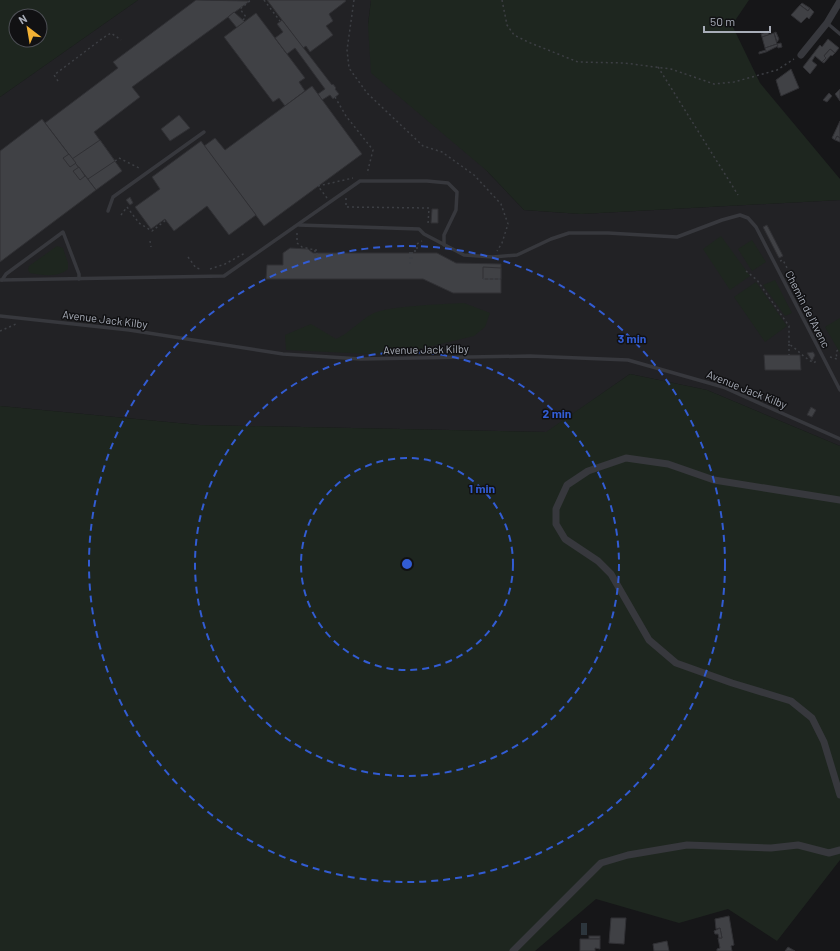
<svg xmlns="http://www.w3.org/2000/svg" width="840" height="951" font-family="Barlow,sans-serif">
  <rect width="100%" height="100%" fill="#161618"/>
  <!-- built -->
  <polygon fill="#222225" points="138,0 371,0 368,25 487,171 524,210 581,214 840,200 840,446 707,390 630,374 547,432 199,425 0,406 0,97"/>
  <!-- green -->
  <g fill="#1e261f" fill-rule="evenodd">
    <path d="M 0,0 L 138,0 L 0,97 ZM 16,16 L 40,16 L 40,40 L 16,40 Z"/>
    <polygon points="371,0 749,0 732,25 760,83 840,179 840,200 581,214 524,210 487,171 371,73 368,25"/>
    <polygon points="721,236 750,276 730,290 703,249"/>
    <polygon points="752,240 766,262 752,271 738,249"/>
    <path d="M 57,246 L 63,248 L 68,263 L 68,269 C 58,278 42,275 30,273 L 28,270 L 29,266 Z"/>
    <polygon points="775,280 792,313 785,316 763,285"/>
    <polygon points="756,282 787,326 765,342 734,297"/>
    <path d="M 464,303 L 490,313 L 485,327 L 474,336 L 407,352 L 371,354 L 286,350 L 285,335 L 311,324 L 336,339 C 351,332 359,321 372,314 C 387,306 444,304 464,303 Z"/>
    <polygon points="840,318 840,353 825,327"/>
    <polygon points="630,374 707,390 840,446 840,860 777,941 728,909 679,923 596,899 535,951 0,951 0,406 199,425 546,432"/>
  </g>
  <!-- water -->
  <rect fill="#2c353c" x="581" y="923" width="6" height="12"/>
  <!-- building -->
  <g fill="#404145" stroke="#303034">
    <polygon points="196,0 250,1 132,87 140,97 94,132 122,171 96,190 45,123 118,68 113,62"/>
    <polygon points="267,0 345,0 346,1 329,14 333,21 326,26 333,35 310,52 306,46 303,48"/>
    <polygon points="802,3 810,8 808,11 800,5"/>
    <polygon points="800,5 808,11 810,8 814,12 809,19 807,17 801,23 791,15"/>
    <polygon points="234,12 245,22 237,28 228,17"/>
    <polygon points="256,13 305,78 299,82 305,91 285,106 279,98 273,102 224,37"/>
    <polygon points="282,20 332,85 333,84 336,88 335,89 339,94 333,99 330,95 322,100 318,94 325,89 295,48 287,54 275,38 283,32 277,24"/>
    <polygon points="768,31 769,35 762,37 761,34"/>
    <polygon points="776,32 779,39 777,42 774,33"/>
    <polygon points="774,33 777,44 765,48 762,37"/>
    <polygon points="828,39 839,48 835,53 830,49 824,56 826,58 822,62 815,56 812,61 817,65 810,74 803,67 820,45 822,47"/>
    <polygon points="781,43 782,47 778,48 777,44"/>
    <polygon points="777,44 778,46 766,52 765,48"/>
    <polygon points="830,49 835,53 832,56 831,55 824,63 822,62 826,58 824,56"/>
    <polygon points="766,50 766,52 759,54 759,52"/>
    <polygon points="791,69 799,88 781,96 776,80"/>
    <polygon points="312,86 362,154 264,226 204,146 215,138 225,150"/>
    <polygon points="840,89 840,101 835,94"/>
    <polygon points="829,93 832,96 827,102 823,100"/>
    <polygon points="179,115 190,128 170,141 161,129"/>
    <polygon points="42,119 96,190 0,262 0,151"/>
    <polygon points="840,121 840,138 837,136 835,140 832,138"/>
    <polygon points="837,136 840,138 840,142 835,140"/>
    <polygon points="100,140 115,161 88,179 72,159"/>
    <polygon points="201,141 256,215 229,235 207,206 174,231 165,219 151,229 135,207 160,189 152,177"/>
    <polygon points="69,154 76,163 70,167 63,158"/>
    <polygon points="79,167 85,176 80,180 73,171"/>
    <polygon points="130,197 133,203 130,205 126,200"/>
    <polygon points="432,209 438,209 438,223 431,223"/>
    <polygon points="767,225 783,256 779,258 763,227"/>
    <polygon points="290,248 308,249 313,253 437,253 456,263 501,264 501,293 453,293 423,279 266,279 267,265 283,265 283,253"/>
    <polygon points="483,267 501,268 501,279 483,279"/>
    <polygon points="813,352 815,355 812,361 807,353"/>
    <polygon points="764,355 800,355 801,370 765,370"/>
    <polygon points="811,407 816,410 812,417 807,415"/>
    <polygon points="729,916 734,945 731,946 732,951 717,951 717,949 720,948 718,938 722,938 720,928 716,929 715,919"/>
    <polygon points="611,918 626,918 624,944 609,943"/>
    <polygon points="720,928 722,938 719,938 718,934 715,934 714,931"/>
    <rect x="589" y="936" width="11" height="3"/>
    <polygon points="580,939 600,939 600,949 595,948 595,951 580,951"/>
    <polygon points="667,941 669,951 654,951 653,944"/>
    <polygon points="788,947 795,951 785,951"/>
  </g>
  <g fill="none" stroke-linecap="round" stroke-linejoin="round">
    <!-- path -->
    <g stroke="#3d3f44" stroke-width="1.5" stroke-dasharray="2 3" stroke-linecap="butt">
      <polyline points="264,0 280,21"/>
      <polyline points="354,0 347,50 349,68 367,93 423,146 442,152 474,175 501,204 508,224 502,243 497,251"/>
      <polyline points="502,0 507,25 514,35 528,42 578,62 624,63 671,69 714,84 734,82 777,70 794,59"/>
      <polyline points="243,20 246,17 240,9 251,0"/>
      <polyline points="658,67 738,195"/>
      <polyline points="58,81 54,75 103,38 111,33 121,40"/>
      <polyline points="335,97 346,116 373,150 367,174"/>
      <polyline points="115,161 119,158 141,169"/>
      <polyline points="327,198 318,186 353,178"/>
      <polyline points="346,198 346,207 429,208 428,224"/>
      <polyline points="121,215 127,207 139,223 152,231 166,220"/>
      <polyline points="297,233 297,243 302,247 315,250"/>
      <polyline points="150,241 151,247"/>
      <polyline points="315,250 317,250 317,262"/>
      <polyline points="188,257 196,268 201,269"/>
      <polyline points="315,257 315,250"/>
      <polyline points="412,259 412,251 417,251 417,244 422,241"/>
      <polyline points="780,261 783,260 808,310"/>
      <polyline points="410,264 410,252 412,251"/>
      <polyline points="210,269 225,264 245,253"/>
      <path d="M 746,271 L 757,280 L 789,326 L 789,344 C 798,350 804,358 814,363 L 817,360"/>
      <polyline points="483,279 501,279"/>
      <polyline points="0,331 16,324"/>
      <polyline points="789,344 789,355"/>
      <polyline points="830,357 837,359 836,352 838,350"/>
    </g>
    <!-- lane -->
    <g stroke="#37383d" stroke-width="3.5">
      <polyline points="827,23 840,34"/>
      <polyline points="108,211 113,197 204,132"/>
      <polyline points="299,225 419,229 424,234 464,255 493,257 517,255 551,239 569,233 608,233 677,237 722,220 740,215 748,218 756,227 840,390"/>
      <polyline points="0,280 224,276 360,181 427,181 448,183 457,192 456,210 444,235 444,245"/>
      <polyline points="2,280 6,274 63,232 79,274 79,279"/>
      <polyline points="0,316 129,330 283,354 361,359 530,356 628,360 723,387 840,439"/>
    </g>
    <!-- street -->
    <g stroke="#37383d" stroke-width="7">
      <polyline points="801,55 827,23 840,1"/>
      <polyline points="840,500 714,480 668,464 626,458 588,471 567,485 556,509 556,524 565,539 598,561 611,574 649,640 676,663 732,683 791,701 812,718 824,742 840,795"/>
      <polyline points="513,951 601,863 628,855 687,845 771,848 798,845 829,853 840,850"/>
    </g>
  </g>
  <!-- distance rings -->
  <g fill="none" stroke="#325cd3" stroke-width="2" stroke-dasharray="7 5">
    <circle cx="407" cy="564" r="106"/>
    <circle cx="407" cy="564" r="212"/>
    <circle cx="407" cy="564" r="318"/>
  </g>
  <g text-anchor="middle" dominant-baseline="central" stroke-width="3" stroke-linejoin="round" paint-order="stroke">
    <!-- street labels -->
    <g font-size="11" fill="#a8adb8" stroke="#111113">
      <text transform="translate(808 309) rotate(63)">Chemin de l'Avenc</text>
      <text transform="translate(105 319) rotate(7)">Avenue Jack Kilby</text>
      <text transform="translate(426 349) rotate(-1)">Avenue Jack Kilby</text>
      <text transform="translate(747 389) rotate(22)">Avenue Jack Kilby</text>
    </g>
  </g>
  <circle cx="407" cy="564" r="6" fill="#325cd3" stroke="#111113" stroke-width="2"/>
  <g font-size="12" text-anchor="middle" font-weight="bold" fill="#325cd3" stroke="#111113" stroke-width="3" stroke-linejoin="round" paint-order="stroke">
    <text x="632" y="343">3 min</text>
    <text x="557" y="418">2 min</text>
    <text x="482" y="493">1 min</text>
  </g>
  <!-- north arrow -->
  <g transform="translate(28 28) rotate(329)"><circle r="19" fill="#111113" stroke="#4d4f55"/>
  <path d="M0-3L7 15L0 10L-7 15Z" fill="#f2b134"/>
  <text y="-6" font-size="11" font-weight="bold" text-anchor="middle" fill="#a8adb8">N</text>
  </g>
  <!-- scale -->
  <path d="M704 26v6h66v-6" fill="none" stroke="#a8adb8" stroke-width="2"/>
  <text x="710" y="26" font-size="12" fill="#a8adb8" stroke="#111113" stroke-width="3" paint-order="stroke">50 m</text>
</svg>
